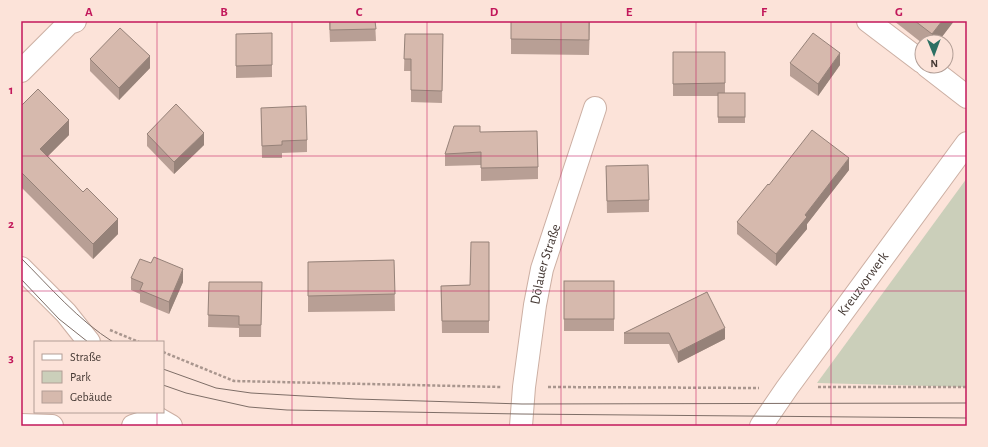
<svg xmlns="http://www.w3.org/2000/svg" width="988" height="447" font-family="'Alegreya Sans',sans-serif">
  <rect width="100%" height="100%" fill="#fce3d9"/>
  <!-- green -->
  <polygon fill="#cbcfba" points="967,178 967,387 817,383"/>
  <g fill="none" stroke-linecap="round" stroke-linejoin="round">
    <defs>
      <g id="street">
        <polyline points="868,21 922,62"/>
        <polyline points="927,66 967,97"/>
        <polyline points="21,71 69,23 75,21"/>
        <polyline points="21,425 52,426"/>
        <polyline points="133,426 157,418"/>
        <path id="s1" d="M 521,426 L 524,387 L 535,305 L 542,269 L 595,108"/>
      </g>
      <g id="secondary">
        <polyline points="21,268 66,313 89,342"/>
        <polyline points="151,412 157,418 171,426"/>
        <path id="s2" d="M 761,426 L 787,388 L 967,143"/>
      </g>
    </defs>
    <!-- street casing -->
    <use href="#street" stroke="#ccafa3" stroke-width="24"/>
    <!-- secondary casing -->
    <use href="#secondary" stroke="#ccafa3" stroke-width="24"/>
    <!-- path -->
    <g stroke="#a9968e" stroke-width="2.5" stroke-dasharray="3 2" stroke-linecap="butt">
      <polyline points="110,330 139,342"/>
      <polyline points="163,352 234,381 501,387"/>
      <polyline points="548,387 759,388"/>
      <polyline points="818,387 967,387"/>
    </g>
    <!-- street -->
    <use href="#street" stroke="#fff" stroke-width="22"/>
    <!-- secondary -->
    <use href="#secondary" stroke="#fff" stroke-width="22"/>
    <!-- tram -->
    <g stroke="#7e6e67" stroke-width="1">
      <path d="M 21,258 C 50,287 78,320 113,342"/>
      <polyline points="21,279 59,319 88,342"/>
      <polyline points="163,369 216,388 251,393 356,399 522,404 967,403"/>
      <polyline points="163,385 186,393 249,407 287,410 521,414 967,418"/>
    </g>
  </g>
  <!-- wall -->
  <g fill="#b89f95">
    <polygon points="329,21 375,21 376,41 330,42"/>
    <polygon points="511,21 590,21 589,55 511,54"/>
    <polygon points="894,21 954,21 938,42 922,42 922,43"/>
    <polygon points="236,34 272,65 272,77 236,78"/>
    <polygon points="405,34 443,34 442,103 411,102 411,71 404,71"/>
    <polygon points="673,52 725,52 725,93 745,93 745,123 718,123 718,96 673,96"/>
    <polygon points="90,59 150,68 119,100 90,71"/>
    <polygon points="790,63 840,65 818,96 790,76"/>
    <polygon points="21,106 69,135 48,156 83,192 118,234 93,259 21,187"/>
    <polygon points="261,108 307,140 307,152 282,153 282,158 262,158"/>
    <polygon points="480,132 538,167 538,179 481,181 481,165 445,166 445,154"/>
    <polygon points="147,134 204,145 174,174 147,146"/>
    <polygon points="606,166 649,200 649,212 607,213"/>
    <polygon points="849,170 807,224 807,229 776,266 737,234 737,222 769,185"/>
    <polygon points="489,242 489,333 442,333 441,286 470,285"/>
    <polygon points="394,260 395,311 308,312 308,262"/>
    <polygon points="131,278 183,282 169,314 140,302 140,294 131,290"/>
    <rect x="564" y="281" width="50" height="50"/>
    <polygon points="209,282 262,282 261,337 239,337 239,328 208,327"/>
    <polygon points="707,292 725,339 678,363 669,344 624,344 624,333"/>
  </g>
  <!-- shaded-wall -->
  <g fill="#968279">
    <polygon points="942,21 954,21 938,42 932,42 932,34"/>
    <polygon points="840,53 840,65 818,96 818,84"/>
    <polygon points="150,56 150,68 119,100 119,88"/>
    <polygon points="69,120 69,135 40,164 40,149"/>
    <polygon points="204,133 204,145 174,174 174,162"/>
    <polygon points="849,158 849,170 807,224 807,229 776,266 776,254 805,215"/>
    <polygon points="118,219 118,234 93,259 93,244"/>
    <polygon points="183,269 183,282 169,314 169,302"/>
    <polygon points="725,328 725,339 678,363 678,352"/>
  </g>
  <!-- building -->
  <g fill="#d6b9ad" stroke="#968279">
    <polygon points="330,21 375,21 376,29 330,30"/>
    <polygon points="511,21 589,21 589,40 511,39"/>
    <polygon points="915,21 942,21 932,34"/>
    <polygon points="120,28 150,56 119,88 90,59"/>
    <polygon points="272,33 272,65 236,66 236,34"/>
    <polygon points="813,33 840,53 818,84 790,63"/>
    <polygon points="405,34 443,34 442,91 411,90 411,59 404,59"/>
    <polygon points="673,52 725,52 725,83 673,84"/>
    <polygon points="38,89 69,120 40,149 83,192 87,188 118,219 93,244 21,172 21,106"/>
    <rect x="718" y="93" width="27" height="24"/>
    <polygon points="176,104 204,133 174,162 147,134"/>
    <polygon points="306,106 307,140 282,141 282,145 262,146 261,108"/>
    <polygon points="454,126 480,126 480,132 537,131 538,167 481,168 481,152 445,154"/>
    <polygon points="812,130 849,158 805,215 807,217 776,254 737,222 768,184 769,185"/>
    <polygon points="648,165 649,200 607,201 606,166"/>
    <polygon points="471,242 489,242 489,321 442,321 441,286 470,285"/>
    <polygon points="154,257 183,269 169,302 140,290 143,283 131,278 140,259 151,263"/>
    <polygon points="394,260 395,294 308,296 308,262"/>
    <rect x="564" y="281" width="50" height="38"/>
    <polygon points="209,282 262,282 261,325 239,325 239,316 208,315"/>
    <polygon points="707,292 725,328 678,352 669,333 624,333"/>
  </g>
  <!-- grid -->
  <path fill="none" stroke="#c2185b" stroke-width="1" stroke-opacity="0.55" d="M 157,21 L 157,342M 292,21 L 292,426M 427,21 L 427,426M 561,21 L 561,426M 696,21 L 696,426M 831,21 L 831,426M 21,156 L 967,156M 21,291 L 967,291M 157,412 L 157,426"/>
  <g text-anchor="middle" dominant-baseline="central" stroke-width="3" stroke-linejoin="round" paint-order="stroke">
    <!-- street labels -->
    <g font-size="14" fill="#433732" stroke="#fce3d9">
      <text stroke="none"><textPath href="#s1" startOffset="164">Dölauer Straße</textPath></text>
      <text stroke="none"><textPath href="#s2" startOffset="175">Kreuzvorwerk</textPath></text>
    </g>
  </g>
  <!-- border -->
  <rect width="988" height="447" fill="none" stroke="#fce3d9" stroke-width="44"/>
  <!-- legend -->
  <rect x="34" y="341" width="130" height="72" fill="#fce3d9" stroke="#b29e96"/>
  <rect x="42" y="354" width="20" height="6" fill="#ffffff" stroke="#b29e96"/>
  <text x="70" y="361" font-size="12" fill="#433732">Straße</text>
  <rect x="42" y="371" width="20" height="12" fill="#cbcfba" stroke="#b29e96"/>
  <text x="70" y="381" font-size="12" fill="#433732">Park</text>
  <rect x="42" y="391" width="20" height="12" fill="#d6b9ad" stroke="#b29e96"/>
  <text x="70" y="401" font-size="12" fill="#433732">Gebäude</text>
  <!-- north arrow -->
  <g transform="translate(934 54) rotate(179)"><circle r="19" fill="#fce3d9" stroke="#b29e96"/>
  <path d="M0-3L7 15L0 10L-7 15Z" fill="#2c7063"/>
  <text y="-6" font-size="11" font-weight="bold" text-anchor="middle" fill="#433732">N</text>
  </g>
  <rect x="22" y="22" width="944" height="403" fill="none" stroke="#c2185b" stroke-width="1.5"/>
  <g font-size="13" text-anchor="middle" font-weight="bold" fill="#c2185b">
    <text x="89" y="16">A</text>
    <text x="224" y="16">B</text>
    <text x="359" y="16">C</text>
    <text x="494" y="16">D</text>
    <text x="629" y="16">E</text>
    <text x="764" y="16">F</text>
    <text x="899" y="16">G</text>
    <text x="11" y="94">1</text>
    <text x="11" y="228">2</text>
    <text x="11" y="362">3</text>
  </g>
</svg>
